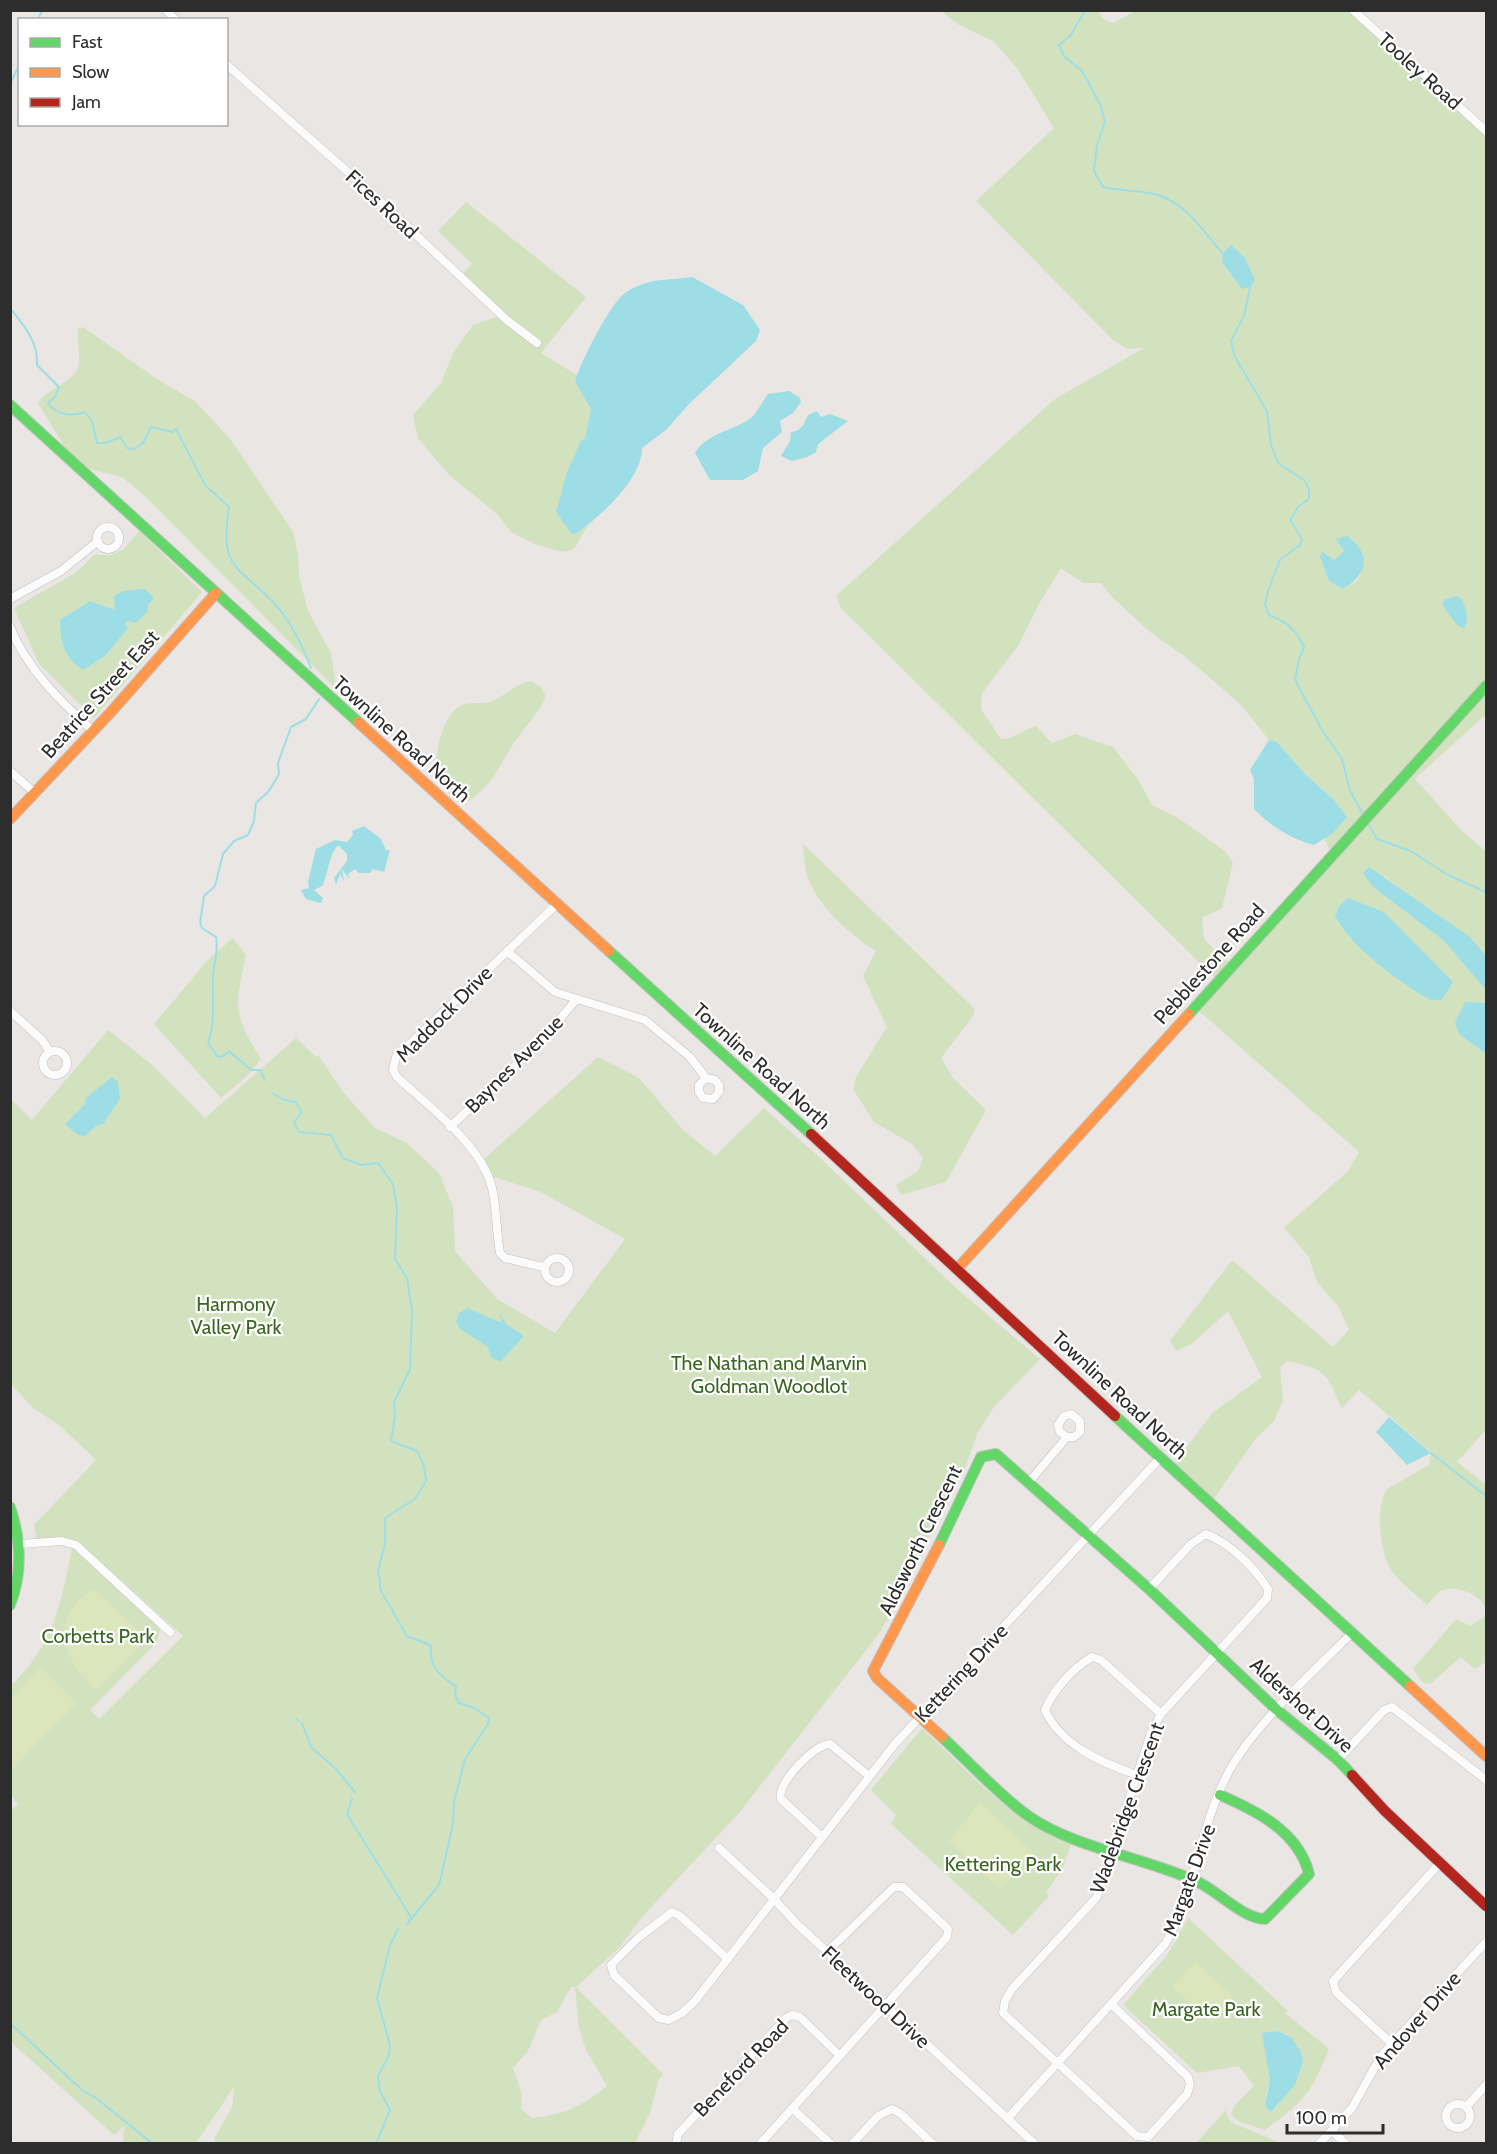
<svg xmlns="http://www.w3.org/2000/svg" width="1497" height="2154" font-family="Cabin,sans-serif">
  <rect width="100%" height="100%" fill="#eae6e3"/>
  <!-- green -->
  <g fill="#d2e2bf" fill-rule="evenodd">
    <path d="M 941,11 L 1098,11 L 1103,19 L 1113,23 L 1136,11 L 1348,11 L 1486,137 L 1486,714 L 1415,779 L 1464,833 L 1486,851 L 1486,956 C 1457,922 1417,905 1384,876 L 1373,887 L 1444,941 L 1486,990 L 1486,1003 L 1460,1035 L 1486,1054 L 1486,1430 L 1457,1462 L 1486,1485 L 1486,1610 C 1482,1595 1456,1584 1441,1591 C 1436,1593 1431,1601 1427,1605 C 1416,1594 1398,1582 1390,1568 C 1380,1551 1375,1506 1387,1489 L 1429,1465 L 1431,1452 L 1359,1390 L 1342,1408 C 1325,1371 1327,1370 1287,1361 L 1280,1368 L 1283,1401 L 1274,1421 L 1256,1438 L 1213,1500 L 1174,1465 L 1212,1413 L 1262,1377 L 1228,1311 L 1192,1344 L 1176,1351 L 1170,1341 L 1232,1260 L 1333,1347 L 1349,1330 L 1338,1306 L 1317,1282 L 1309,1257 L 1284,1228 L 1348,1171 L 1359,1152 L 1197,1009 L 1220,983 L 841,608 L 836,596 L 1055,399 L 1144,348 L 1127,349 L 1113,340 L 976,201 L 1054,128 L 1017,68 L 993,41 L 959,25 ZM 1323,551 L 1334,560 L 1344,551 L 1361,575 L 1356,582 L 1341,589 L 1329,581 ZM 1061,568 L 1083,583 L 1101,583 L 1113,598 L 1150,632 L 1187,658 L 1241,705 L 1269,740 L 1277,742 L 1305,774 L 1333,799 L 1333,833 L 1324,838 L 1331,853 L 1236,964 L 1225,960 L 1204,939 L 1202,918 L 1222,908 L 1233,863 L 1226,852 L 1178,818 L 1152,805 L 1137,778 L 1113,747 L 1075,734 L 1052,743 L 1036,726 C 1025,729 1012,740 1001,739 L 981,709 L 982,693 L 1018,646 L 1039,604 Z"/>
    <polygon points="466,202 586,297 541,353 577,375 575,382 591,409 585,438 576,534 589,524 574,549 563,552 537,545 511,532 497,514 449,475 418,438 413,415 441,383 453,353 473,325 502,315 462,274 472,264 438,231"/>
    <path d="M 83,327 L 160,381 L 195,401 L 231,440 L 293,532 L 298,554 L 299,576 L 308,611 L 331,653 L 335,680 L 333,686 L 145,496 L 122,477 L 89,469 L 66,449 L 38,403 C 47,388 77,382 79,363 C 80,352 77,340 78,329 Z"/>
    <polygon points="139,531 202,592 94,718 39,664 14,608 77,572 94,555 111,555 124,549"/>
    <path d="M 531,681 L 541,687 L 546,697 C 537,715 523,729 512,746 C 494,775 492,786 462,805 C 453,797 438,784 437,772 C 434,753 443,713 462,705 C 472,701 485,705 495,700 C 508,693 516,684 531,681 Z"/>
    <path d="M 803,844 L 975,1009 L 973,1016 L 941,1058 L 953,1078 L 986,1110 L 946,1182 L 901,1195 L 896,1185 L 918,1171 L 923,1158 L 912,1144 L 874,1122 L 853,1089 L 856,1077 L 887,1027 L 863,976 L 876,951 C 850,935 814,903 806,872 C 804,863 804,853 803,844 Z"/>
    <path d="M 233,938 L 246,955 C 235,1006 232,1013 261,1059 L 246,1077 L 221,1098 L 154,1024 L 207,961 Z"/>
    <path d="M 108,1030 L 151,1064 L 205,1118 L 296,1038 L 316,1057 L 318,1055 L 344,1093 L 375,1128 L 407,1143 L 439,1173 L 453,1207 L 455,1251 L 497,1299 L 555,1333 L 625,1239 L 541,1192 L 491,1176 L 484,1159 L 598,1057 L 639,1078 L 683,1130 L 715,1156 L 764,1108 L 819,1157 L 957,1289 L 1040,1359 L 994,1407 L 978,1432 L 966,1465 L 881,1631 L 739,1813 L 642,1917 L 619,1948 L 576,1987 L 663,2074 L 659,2079 L 650,2113 L 635,2143 L 216,2143 L 214,2139 L 232,2107 L 234,2087 L 196,2143 L 123,2143 L 124,2126 L 114,2135 L 11,2042 L 10,1812 L 18,1804 L 11,1795 L 11,1686 C 53,1645 62,1603 72,1547 L 160,1629 L 157,1642 L 90,1710 L 99,1719 L 183,1636 L 77,1541 L 60,1537 L 37,1539 L 34,1525 L 96,1460 L 59,1425 L 33,1408 L 11,1384 L 11,1099 L 32,1120 ZM 571,1987 L 575,1987 L 579,2028 L 586,2050 L 607,2086 C 583,2106 563,2115 532,2118 L 521,2109 L 522,2094 L 513,2068 L 528,2051 L 541,2020 L 557,2012 Z"/>
    <polygon points="1486,1615 1486,1662 1475,1669 1461,1657 1430,1684 1423,1683 1413,1669 1456,1619 1471,1626"/>
    <path d="M 922,1728 C 968,1770 1011,1823 1071,1844 L 1064,1865 L 1046,1893 L 1049,1896 L 1013,1935 L 891,1824 L 896,1815 L 871,1790 Z"/>
    <path d="M 1188,1918 L 1288,2011 L 1285,2013 L 1329,2049 C 1311,2094 1304,2101 1265,2130 L 1238,2121 L 1231,2114 L 1234,2106 L 1254,2086 L 1239,2066 L 1197,2073 L 1123,2005 L 1168,1954 ZM 1274,2031 L 1287,2034 L 1300,2050 L 1298,2078 L 1275,2109 L 1266,2096 L 1270,2080 L 1264,2037 Z"/>
    <polygon points="1227,2109 1226,2114 1231,2122 1280,2143 1196,2143"/>
  </g>
  <!-- pitch -->
  <g fill="#dce6bd">
    <path d="M 93,1588 L 145,1637 L 144,1642 L 96,1690 C 62,1659 48,1619 93,1588 Z"/>
    <polygon points="40,1667 77,1703 12,1769 11,1698"/>
    <polygon points="980,1802 1035,1854 1000,1889 949,1841"/>
    <polygon points="1195,1962 1234,1997 1212,2023 1172,1987"/>
  </g>
  <!-- water -->
  <g fill="#9ddee6">
    <polygon points="1231,245 1245,258 1255,280 1250,287 1242,289 1222,262 1223,254"/>
    <path d="M 692,277 L 743,305 L 760,330 L 756,341 L 689,404 L 667,429 L 642,448 C 642,480 600,516 576,534 L 571,533 L 556,512 L 567,472 L 581,441 L 585,438 L 591,409 L 575,382 C 580,363 609,305 625,293 C 631,288 643,284 650,282 C 660,279 680,279 692,277 Z"/>
    <path d="M 789,391 L 800,398 L 801,402 L 793,413 L 780,421 L 782,432 L 763,448 L 758,471 L 743,480 L 710,480 L 695,453 C 706,434 731,431 748,420 C 756,415 762,402 768,394 Z"/>
    <path d="M 817,411 L 821,417 L 830,414 L 848,421 L 818,444 L 816,452 L 807,457 L 792,461 L 781,456 L 790,441 L 791,432 C 802,431 804,424 808,415 Z"/>
    <path d="M 1347,536 C 1372,553 1368,576 1342,589 L 1329,581 L 1320,557 L 1322,551 L 1334,560 L 1344,551 L 1336,539 Z"/>
    <path d="M 145,589 L 154,598 L 148,605 L 148,611 L 136,623 L 128,621 L 125,623 L 128,628 L 105,656 L 83,670 C 64,658 60,642 60,620 L 90,601 L 115,610 L 114,596 L 123,591 Z"/>
    <path d="M 1458,596 C 1466,603 1470,619 1464,628 L 1458,626 L 1442,605 L 1445,599 Z"/>
    <path d="M 1269,740 L 1277,742 L 1305,774 L 1333,799 L 1347,817 L 1333,833 L 1314,845 C 1293,840 1269,825 1254,809 L 1254,779 L 1250,770 Z"/>
    <path d="M 364,826 L 381,839 L 386,850 L 390,850 L 384,872 L 373,869 L 370,873 L 359,873 L 355,869 L 348,874 L 349,879 L 342,869 L 344,881 L 340,874 L 336,885 L 334,878 L 347,861 L 347,854 L 338,845 C 328,856 329,873 322,886 L 314,890 L 323,898 L 321,903 L 306,899 L 301,890 L 309,888 L 308,882 L 316,849 L 335,840 L 347,842 L 353,835 L 352,831 Z"/>
    <polygon points="1369,867 1470,937 1486,956 1486,990 1444,941 1373,887 1363,873"/>
    <path d="M 1348,898 L 1384,912 L 1453,982 L 1441,1001 L 1437,999 L 1432,1001 C 1400,983 1353,949 1335,916 L 1339,906 Z"/>
    <polygon points="1465,1002 1486,1003 1486,1054 1460,1035 1455,1023"/>
    <polygon points="112,1077 118,1082 120,1099 103,1124 96,1126 85,1136 78,1135 65,1124 85,1104 86,1098"/>
    <path d="M 467,1308 L 502,1323 L 500,1313 L 506,1324 L 524,1336 L 501,1361 C 491,1360 490,1356 488,1347 L 460,1329 L 456,1322 L 459,1313 Z"/>
    <polygon points="1389,1417 1431,1453 1407,1465 1376,1432"/>
    <polygon points="1278,2031 1291,2037 1300,2050 1303,2061 1295,2085 1271,2112 1265,2106 1270,2080 1262,2033"/>
  </g>
  <g fill="none" stroke-linecap="round" stroke-linejoin="round">
    <!-- stream -->
    <g stroke="#9ddee6" stroke-width="2">
      <path d="M 1085,10 L 1071,35 L 1059,45 L 1064,56 L 1082,71 L 1101,106 L 1105,122 L 1097,145 L 1094,171 L 1103,187 C 1119,191 1137,190 1154,194 C 1185,201 1203,231 1223,254"/>
      <polyline points="38,20 42,10"/>
      <polyline points="10,84 20,63"/>
      <path d="M 1250,287 L 1244,316 L 1231,341 L 1235,357 L 1267,411 L 1271,445 L 1278,463 L 1304,480 L 1309,489 L 1309,499 L 1298,507 L 1290,520 L 1302,539 L 1300,545 L 1280,560 L 1268,591 L 1265,605 L 1269,615 C 1286,622 1296,629 1304,647 L 1299,659 L 1295,680 L 1322,730 L 1342,759 L 1350,791 L 1363,814"/>
      <path d="M 10,308 C 25,327 38,341 37,365 L 59,387 L 55,397 L 48,403 C 56,415 72,417 85,412 L 92,421 L 97,443 L 106,443 L 120,437 L 127,448 L 134,449 L 143,443 L 151,427 L 173,432 L 176,429 L 205,485 L 229,507 C 219,571 237,564 274,603 C 291,621 302,645 311,668"/>
      <polyline points="1368,824 1377,839 1411,851 1448,875 1486,892"/>
      <path d="M 265,1080 L 260,1070 L 251,1070 L 229,1051 L 222,1057 L 217,1056 L 208,1043 C 216,1021 212,999 213,976 C 214,960 219,954 216,937 L 202,928 L 200,923 L 204,896 L 215,886 L 223,854 L 234,841 L 248,835 L 254,821 L 256,803 L 269,791 L 279,774 L 278,763 L 291,727 L 306,719 L 319,699"/>
      <path d="M 272,1093 L 284,1100 L 296,1102 L 302,1112 L 294,1122 L 299,1132 L 331,1135 L 343,1158 L 361,1165 L 378,1163 L 393,1184 L 397,1209 L 395,1259 L 407,1278 L 412,1312 L 410,1369 L 394,1402 L 395,1416 L 391,1441 L 417,1451 L 424,1466 L 426,1481 L 415,1499 L 385,1518 L 385,1544 L 378,1570 L 381,1591 L 407,1636 L 428,1644 L 431,1647 C 429,1666 440,1677 456,1686 L 455,1695 L 459,1703 L 474,1708 L 489,1718 L 488,1724 L 465,1759 L 454,1802 L 453,1824 L 439,1885 L 407,1924"/>
      <polyline points="1431,1453 1486,1496"/>
      <polyline points="296,1719 299,1721"/>
      <polyline points="302,1723 311,1747 336,1769 355,1792"/>
      <polyline points="352,1799 347,1814 412,1919"/>
      <polyline points="10,2023 82,2090 96,2098 153,2144"/>
      <polyline points="376,2144 390,2110 380,2091 378,2076 389,2055 390,2045 377,1998 390,1945 398,1929"/>
    </g>
    <defs>
      <g id="street">
        <polyline points="166,10 176,20"/>
        <polyline points="1353,10 1486,131"/>
        <polyline points="226,64 366,188 508,321 537,343"/>
        <circle cx="108" cy="538" r="11"/>
        <polyline points="10,599 61,571 98,541"/>
        <path d="M 10,627 C 27,669 60,701 93,731"/>
        <polyline points="10,771 35,793"/>
        <polyline points="507,951 555,992 645,1020 690,1057 706,1078 699,1085 699,1092 703,1098 713,1099 719,1092 719,1085 715,1080 706,1078"/>
        <polyline points="10,1011 42,1040 50,1052"/>
        <circle cx="55" cy="1063" r="12"/>
        <polyline points="450,1127 541,1041 576,1000"/>
        <circle cx="557" cy="1270" r="12"/>
        <path d="M 543,1267 L 505,1258 L 500,1253 C 496,1231 497,1209 492,1188 C 482,1145 428,1106 397,1077 L 393,1070 L 396,1057 L 557,904"/>
        <polyline points="1029,1482 1067,1437 1074,1437 1080,1432 1080,1421 1071,1414 1064,1416 1058,1425 1060,1432 1067,1437"/>
        <polyline points="20,1544 62,1541 76,1545 170,1632"/>
        <polyline points="1338,1760 1384,1710 1392,1707 1486,1780"/>
        <path d="M 1137,1775 C 1103,1763 1061,1746 1045,1710 C 1054,1689 1073,1668 1092,1657 L 1101,1660 L 1161,1714"/>
        <path d="M 821,1836 L 781,1799 C 776,1784 814,1744 830,1744 L 869,1776"/>
        <polyline points="719,1848 773,1898 797,1924 1035,2144"/>
        <polyline points="728,1959 680,1916 672,1912 638,1938 611,1965 614,1975 659,2018 669,2020 682,2013 695,2001 894,1745 1160,1458"/>
        <path d="M 1112,2005 L 1188,2077 L 1190,2085 L 1187,2094 L 1148,2137 L 1137,2136 L 1003,2013 L 1005,2001 L 1012,1989 L 1097,1897 L 1151,1733 L 1161,1714 L 1267,1598 L 1268,1589 C 1255,1568 1230,1543 1206,1534 L 1191,1544 L 1149,1589"/>
        <polyline points="1392,2044 1336,1992 1333,1981 1439,1864"/>
        <circle cx="1458" cy="2116" r="12"/>
        <polyline points="1466,2107 1486,2085"/>
        <polyline points="793,2109 831,2144"/>
        <path d="M 1008,2118 L 1165,1944 C 1195,1892 1200,1826 1228,1773 C 1252,1727 1314,1671 1352,1633"/>
        <polyline points="1332,2131 1346,2144"/>
        <polyline points="676,2144 678,2134 786,2018 792,2015 800,2017 840,2056"/>
        <polyline points="760,2144 939,1946 947,1937 948,1929 903,1887 894,1887 828,1951"/>
        <polyline points="852,2144 878,2116 892,2109 901,2114 933,2144"/>
        <polyline points="1319,2144 1352,2108 1381,2056 1486,1942"/>
      </g>
      <g id="fast">
        <polyline points="10,405 358,722"/>
        <polyline points="609,951 811,1134"/>
        <polyline points="1189,1014 1486,686"/>
        <polyline points="1115,1416 1410,1686"/>
        <path d="M 10,1507 C 21,1540 23,1572 10,1605"/>
        <polyline points="939,1545 981,1457 996,1454 1149,1589 1277,1710 1338,1760 1352,1775"/>
        <path d="M 942,1737 C 969,1762 998,1794 1027,1815 C 1075,1849 1145,1857 1198,1882 C 1219,1892 1244,1919 1265,1919 L 1309,1874 C 1299,1832 1257,1811 1220,1795"/>
      </g>
      <g id="slow">
        <polyline points="358,722 609,951"/>
        <polyline points="10,819 111,712 216,593"/>
        <polyline points="958,1268 1189,1014"/>
        <polyline points="939,1545 873,1671 877,1678 942,1737"/>
        <polyline points="1410,1686 1486,1756"/>
      </g>
      <g id="jam">
        <polyline points="811,1134 1115,1416"/>
        <polyline points="1352,1775 1385,1811 1486,1906"/>
      </g>
    </defs>
    <!-- street casing -->
    <use href="#street" stroke="#c3c2c2" stroke-width="9"/>
    <!-- fast casing -->
    <use href="#fast" stroke="#c3c2c2" stroke-width="12"/>
    <!-- slow casing -->
    <use href="#slow" stroke="#c3c2c2" stroke-width="12"/>
    <!-- jam casing -->
    <use href="#jam" stroke="#c3c2c2" stroke-width="12"/>
    <!-- street -->
    <use href="#street" stroke="#fcfbfb" stroke-width="8"/>
    <!-- fast -->
    <use href="#fast" stroke="#63d668" stroke-width="10"/>
    <!-- slow -->
    <use href="#slow" stroke="#ff974d" stroke-width="10"/>
    <!-- jam -->
    <use href="#jam" stroke="#b3261e" stroke-width="10"/>
  </g>
  <g text-anchor="middle" dominant-baseline="central" stroke-width="4.5" stroke-linejoin="round" paint-order="stroke">
    <!-- street labels -->
    <g font-size="20" fill="#2d2d2d" stroke="#fff">
      <text transform="translate(1420 71) rotate(42)">Tooley Road</text>
      <text transform="translate(382 204) rotate(43)">Fices Road</text>
      <text transform="translate(100 694) rotate(-48)">Beatrice Street East</text>
      <text transform="translate(402 739) rotate(42)">Townline Road North</text>
      <text transform="translate(1209 964) rotate(-48)">Pebblestone Road</text>
      <text transform="translate(444 1014) rotate(-45)">Maddock Drive</text>
      <text transform="translate(514 1064) rotate(-45)">Baynes Avenue</text>
      <text transform="translate(762 1066) rotate(42)">Townline Road North</text>
      <text transform="translate(1120 1395) rotate(43)">Townline Road North</text>
      <text transform="translate(920 1540) rotate(-64)">Aldsworth Crescent</text>
      <text transform="translate(961 1673) rotate(-47)">Kettering Drive</text>
      <text transform="translate(1302 1705) rotate(42)">Aldershot Drive</text>
      <text transform="translate(1127 1808) rotate(-70)">Wadebridge Crescent</text>
      <text transform="translate(1189 1880) rotate(-70)">Margate Drive</text>
      <text transform="translate(876 1997) rotate(43)">Fleetwood Drive</text>
      <text transform="translate(1417 2020) rotate(-49)">Andover Drive</text>
      <text transform="translate(741 2068) rotate(-46)">Beneford Road</text>
    </g>
    <!-- park labels -->
    <g font-size="20" fill="#396620" stroke="#fff">
      <text x="236" y="1304">Harmony<tspan x="236" dy="23">Valley Park</tspan></text>
      <text x="769" y="1363">The Nathan and Marvin<tspan x="769" dy="23">Goldman Woodlot</tspan></text>
      <text x="98" y="1636">Corbetts Park</text>
      <text x="1003" y="1864">Kettering Park</text>
      <text x="1206" y="2009">Margate Park</text>
    </g>
  </g>
  <!-- border -->
  <rect width="1497" height="2154" fill="none" stroke="#2d2d2d" stroke-width="24"/>
  <!-- legend -->
  <rect x="18" y="18" width="210" height="108" fill="#ffffff" stroke="#ababab" stroke-width="1.5"/>
  <rect x="30" y="38" width="30" height="9" fill="#63d668" stroke="#ababab" stroke-width="1.5"/>
  <text x="72" y="48" font-size="18" fill="#2d2d2d">Fast</text>
  <rect x="30" y="68" width="30" height="9" fill="#ff974d" stroke="#ababab" stroke-width="1.5"/>
  <text x="72" y="78" font-size="18" fill="#2d2d2d">Slow</text>
  <rect x="30" y="98" width="30" height="9" fill="#b3261e" stroke="#ababab" stroke-width="1.5"/>
  <text x="72" y="108" font-size="18" fill="#2d2d2d">Jam</text>
  <!-- scale -->
  <path d="M1287 2124v9h96v-9" fill="none" stroke="#2d2d2d" stroke-width="3"/>
  <text x="1296" y="2124" font-size="18" fill="#2d2d2d" stroke="#ffffff" stroke-width="4.5" paint-order="stroke">100 m</text>
</svg>
